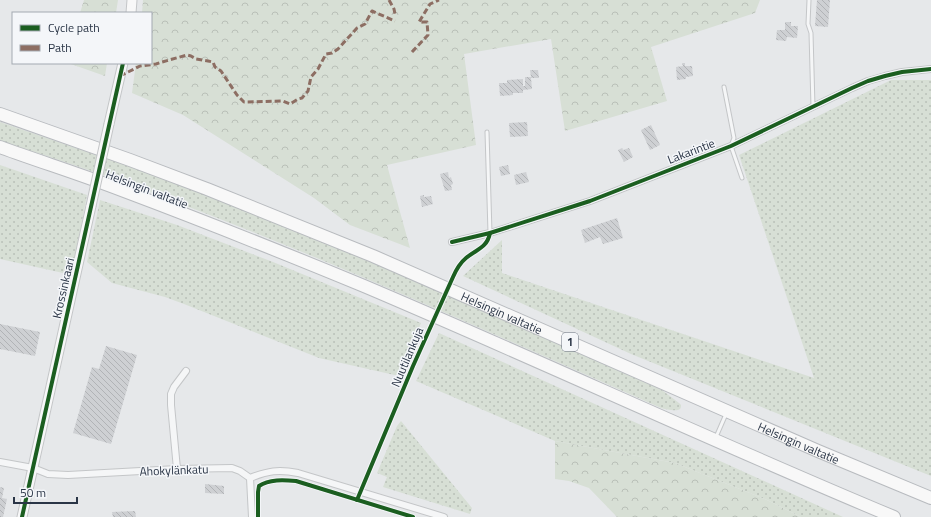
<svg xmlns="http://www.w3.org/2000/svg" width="931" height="517" font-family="'Titillium Web',sans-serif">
  <defs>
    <pattern id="grass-dots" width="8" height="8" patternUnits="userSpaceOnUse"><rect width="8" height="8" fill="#d7dfd5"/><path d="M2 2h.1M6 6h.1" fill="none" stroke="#b9c0b8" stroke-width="1.8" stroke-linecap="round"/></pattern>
    <pattern id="forest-crowns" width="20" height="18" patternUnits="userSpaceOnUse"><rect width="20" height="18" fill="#d7dfd5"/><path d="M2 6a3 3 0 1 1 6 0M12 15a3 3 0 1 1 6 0" fill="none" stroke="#b9c0b8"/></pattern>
    <pattern id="building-back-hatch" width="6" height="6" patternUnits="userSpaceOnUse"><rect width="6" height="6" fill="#ced0d3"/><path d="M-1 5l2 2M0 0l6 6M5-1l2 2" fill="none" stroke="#b1b3b6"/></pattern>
  </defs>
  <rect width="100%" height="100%" fill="#e6e8ea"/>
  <!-- grass -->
  <g fill="url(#grass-dots)">
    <polygon points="891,80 931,80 931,476 631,354 463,276 502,240 502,273 814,378 739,155"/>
    <path d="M 0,122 C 76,148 152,173 227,203 C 374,261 518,326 662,390 L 679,403 L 681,405 C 681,406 681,408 680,409 C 677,412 665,409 661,408 C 500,337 340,264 176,202 C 118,179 59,160 0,141 Z"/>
    <polygon points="0,165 87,195 72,275 0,259"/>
    <polygon points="100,200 177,225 273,262 421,323 399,376 319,358 184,304 165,297 112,283 87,262"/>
    <polygon points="439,333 843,517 801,517 767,500 675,463 555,441 416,381"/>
    <polygon points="401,421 472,508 470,514 383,487 387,477 377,473 397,426"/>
  </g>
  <!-- forest -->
  <g fill="url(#forest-crowns)">
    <polygon points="84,0 118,0 116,13 80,13"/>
    <polygon points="143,0 760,0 755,13 651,47 667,101 565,131 551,39 464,54 476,145 387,165 410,248 350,225 314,198 183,115 132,93 136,63 151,63 151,13 142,13"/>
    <polygon points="68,63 107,63 105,76"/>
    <polygon points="555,441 675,463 767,500 801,517 617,517 589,488 569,481 555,479"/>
  </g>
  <!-- building -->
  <g fill="url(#building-back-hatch)">
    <polygon points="817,0 830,0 828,27 815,26"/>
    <polygon points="785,22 791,22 791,26 798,26 797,38 787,37 786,41 776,40 777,30 785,30"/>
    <polygon points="682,63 685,63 685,66 692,66 693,76 686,77 686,79 677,80 676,67 683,66"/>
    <polygon points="530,70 538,70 539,78 531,78 532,89 523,90 523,93 513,93 513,95 500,96 499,83 507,83 507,80 523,79 523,86 525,86 525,77 531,77"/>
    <polygon points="527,122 528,136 510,137 509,123"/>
    <polygon points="651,125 660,145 650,150 641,130"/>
    <polygon points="622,148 623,150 629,148 633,157 624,162 618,150"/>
    <polygon points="508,165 510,174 501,176 499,167"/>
    <polygon points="448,172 449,178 451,177 453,184 451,185 452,190 445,191 440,174"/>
    <polygon points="526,172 529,182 516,185 514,175"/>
    <polygon points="424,195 424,197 431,196 433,204 422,207 420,196"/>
    <polygon points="617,218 623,238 603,244 600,237 585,243 581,230"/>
    <polygon points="0,324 40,332 35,356 0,349"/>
    <polygon points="106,346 137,355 111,444 73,433 92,367 99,369"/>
    <polygon points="205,484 224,486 224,494 205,493"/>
    <polygon points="0,487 4,488 2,498 7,499 3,517 0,517"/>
    <polygon points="135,511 136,517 113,517 112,512"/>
  </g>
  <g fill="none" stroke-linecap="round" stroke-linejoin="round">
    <defs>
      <g id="lane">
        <polyline points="809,0 808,24 811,33 813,107"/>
        <polyline points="724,87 734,138 731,146 742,178"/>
        <polyline points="487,132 490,233"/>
        <polyline points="716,437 726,414"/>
      </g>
      <g id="street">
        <polyline points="452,242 490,233 590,201 731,146 852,88 868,81 885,76 902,72 931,69"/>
        <path d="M 0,462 L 33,468 L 48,474 L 68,475 L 177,469 L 232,468 L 240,471 L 250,478 C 268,471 278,469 298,473 L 444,517"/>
        <polyline points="177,469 171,405 171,394 174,387 186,371"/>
        <polyline points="250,478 252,517"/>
      </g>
      <g id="secondary">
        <polyline points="131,13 132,0"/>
        <polyline points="109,124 123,63"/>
        <polyline points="22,517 91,206"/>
      </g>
      <g id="highway">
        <path id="s1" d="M 0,114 L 130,160 L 207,189 L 373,256 L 818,451 L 931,498"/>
        <path d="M 0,147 C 41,162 83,175 124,191 C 204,221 284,253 364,286 C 541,361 716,443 894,517"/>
      </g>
    </defs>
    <!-- lane casing -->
    <use href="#lane" stroke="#c4c6c8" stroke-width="5"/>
    <!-- street casing -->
    <use href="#street" stroke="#c4c6c8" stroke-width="8"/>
    <!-- secondary casing -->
    <use href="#secondary" stroke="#c4c6c8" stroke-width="11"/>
    <!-- highway casing -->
    <use href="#highway" stroke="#b8bbbf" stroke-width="14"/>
    <!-- lane -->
    <use href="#lane" stroke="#f5f6f7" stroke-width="3"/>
    <!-- street -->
    <use href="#street" stroke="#f5f6f7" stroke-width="6"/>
    <!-- secondary -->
    <use href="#secondary" stroke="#f8f8f8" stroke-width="9"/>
    <!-- highway -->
    <use href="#highway" stroke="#f8f8f8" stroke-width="12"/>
    <defs>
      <polyline id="secondary-bridge" points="91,206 109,124"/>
    </defs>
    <!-- secondary-bridge casing -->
    <use href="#secondary-bridge" stroke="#c4c6c8" stroke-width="11" stroke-linecap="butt"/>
    <!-- secondary-bridge -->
    <use href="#secondary-bridge" stroke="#f8f8f8" stroke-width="9"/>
    <!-- quiet -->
    <g stroke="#8d6e63" stroke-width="3" stroke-dasharray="6 3" stroke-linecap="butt">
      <polyline points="389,0 394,9 395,14"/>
      <polyline points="412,52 428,35 427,22 419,22 430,4 439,0"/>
      <polyline points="120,76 140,66 156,64 162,62 187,55 191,56 196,59 208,61 213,62 215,67 221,71 237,95 244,102 283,101 290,104 298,99 302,98 308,91 311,77 318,69 326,54 332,53 338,49 357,28 365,24 372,11 395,21"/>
    </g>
    <defs>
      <g id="cycleway">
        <polyline points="452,242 490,233 590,201 731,146 852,88 868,81 885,76 902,72 931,69"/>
        <path d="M 357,500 L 413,366 L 453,277 C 456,270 460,263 466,258 C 477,249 487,248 490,233"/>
        <polyline points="22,517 123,63"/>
        <path d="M 258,517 L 258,492 L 259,486 C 269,479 284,480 296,481 L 413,517"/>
      </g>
    </defs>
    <!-- cycleway casing -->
    <use href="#cycleway" stroke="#f4f6f9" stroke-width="6"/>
    <!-- cycleway -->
    <use href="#cycleway" stroke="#1b5e20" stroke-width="4"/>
  </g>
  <g text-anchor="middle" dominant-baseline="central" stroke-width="3" stroke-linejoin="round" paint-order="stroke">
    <!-- shield labels -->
    <rect fill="#f4f6f9" stroke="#676f7c" stroke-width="1" x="562" y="333" width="16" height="18" rx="3"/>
    <g font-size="11" font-weight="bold" fill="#2a3546">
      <text x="570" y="342">1</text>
    </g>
    <!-- street labels -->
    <g font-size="12" fill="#2a3546" stroke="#f4f6f9">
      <text transform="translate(691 151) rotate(-21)">Lakarintie</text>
      <text transform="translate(147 189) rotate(21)">Helsingin valtatie</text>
      <text transform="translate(63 288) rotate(-77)">Krossinkaari</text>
      <text stroke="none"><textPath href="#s1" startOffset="540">Helsingin valtatie</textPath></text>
      <text transform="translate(407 357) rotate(-67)">Nuutilankuja</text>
      <text stroke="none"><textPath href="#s1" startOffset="864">Helsingin valtatie</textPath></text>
      <text transform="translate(174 470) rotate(-2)">Ahokylänkatu</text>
    </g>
  </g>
  <!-- legend -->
  <rect x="12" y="12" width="140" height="52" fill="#f4f6f9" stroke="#a3a9b1"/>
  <rect x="20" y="25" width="20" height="6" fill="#1b5e20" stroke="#a3a9b1"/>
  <text x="48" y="32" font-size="12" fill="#2a3546">Cycle path</text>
  <rect x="20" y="45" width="20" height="6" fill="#8d6e63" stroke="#a3a9b1"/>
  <text x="48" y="52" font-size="12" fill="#2a3546">Path</text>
  <!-- scale -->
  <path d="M14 497v6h63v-6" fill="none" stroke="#2a3546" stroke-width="2"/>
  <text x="20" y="497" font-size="12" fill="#2a3546" stroke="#f4f6f9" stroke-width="3" paint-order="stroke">50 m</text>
</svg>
